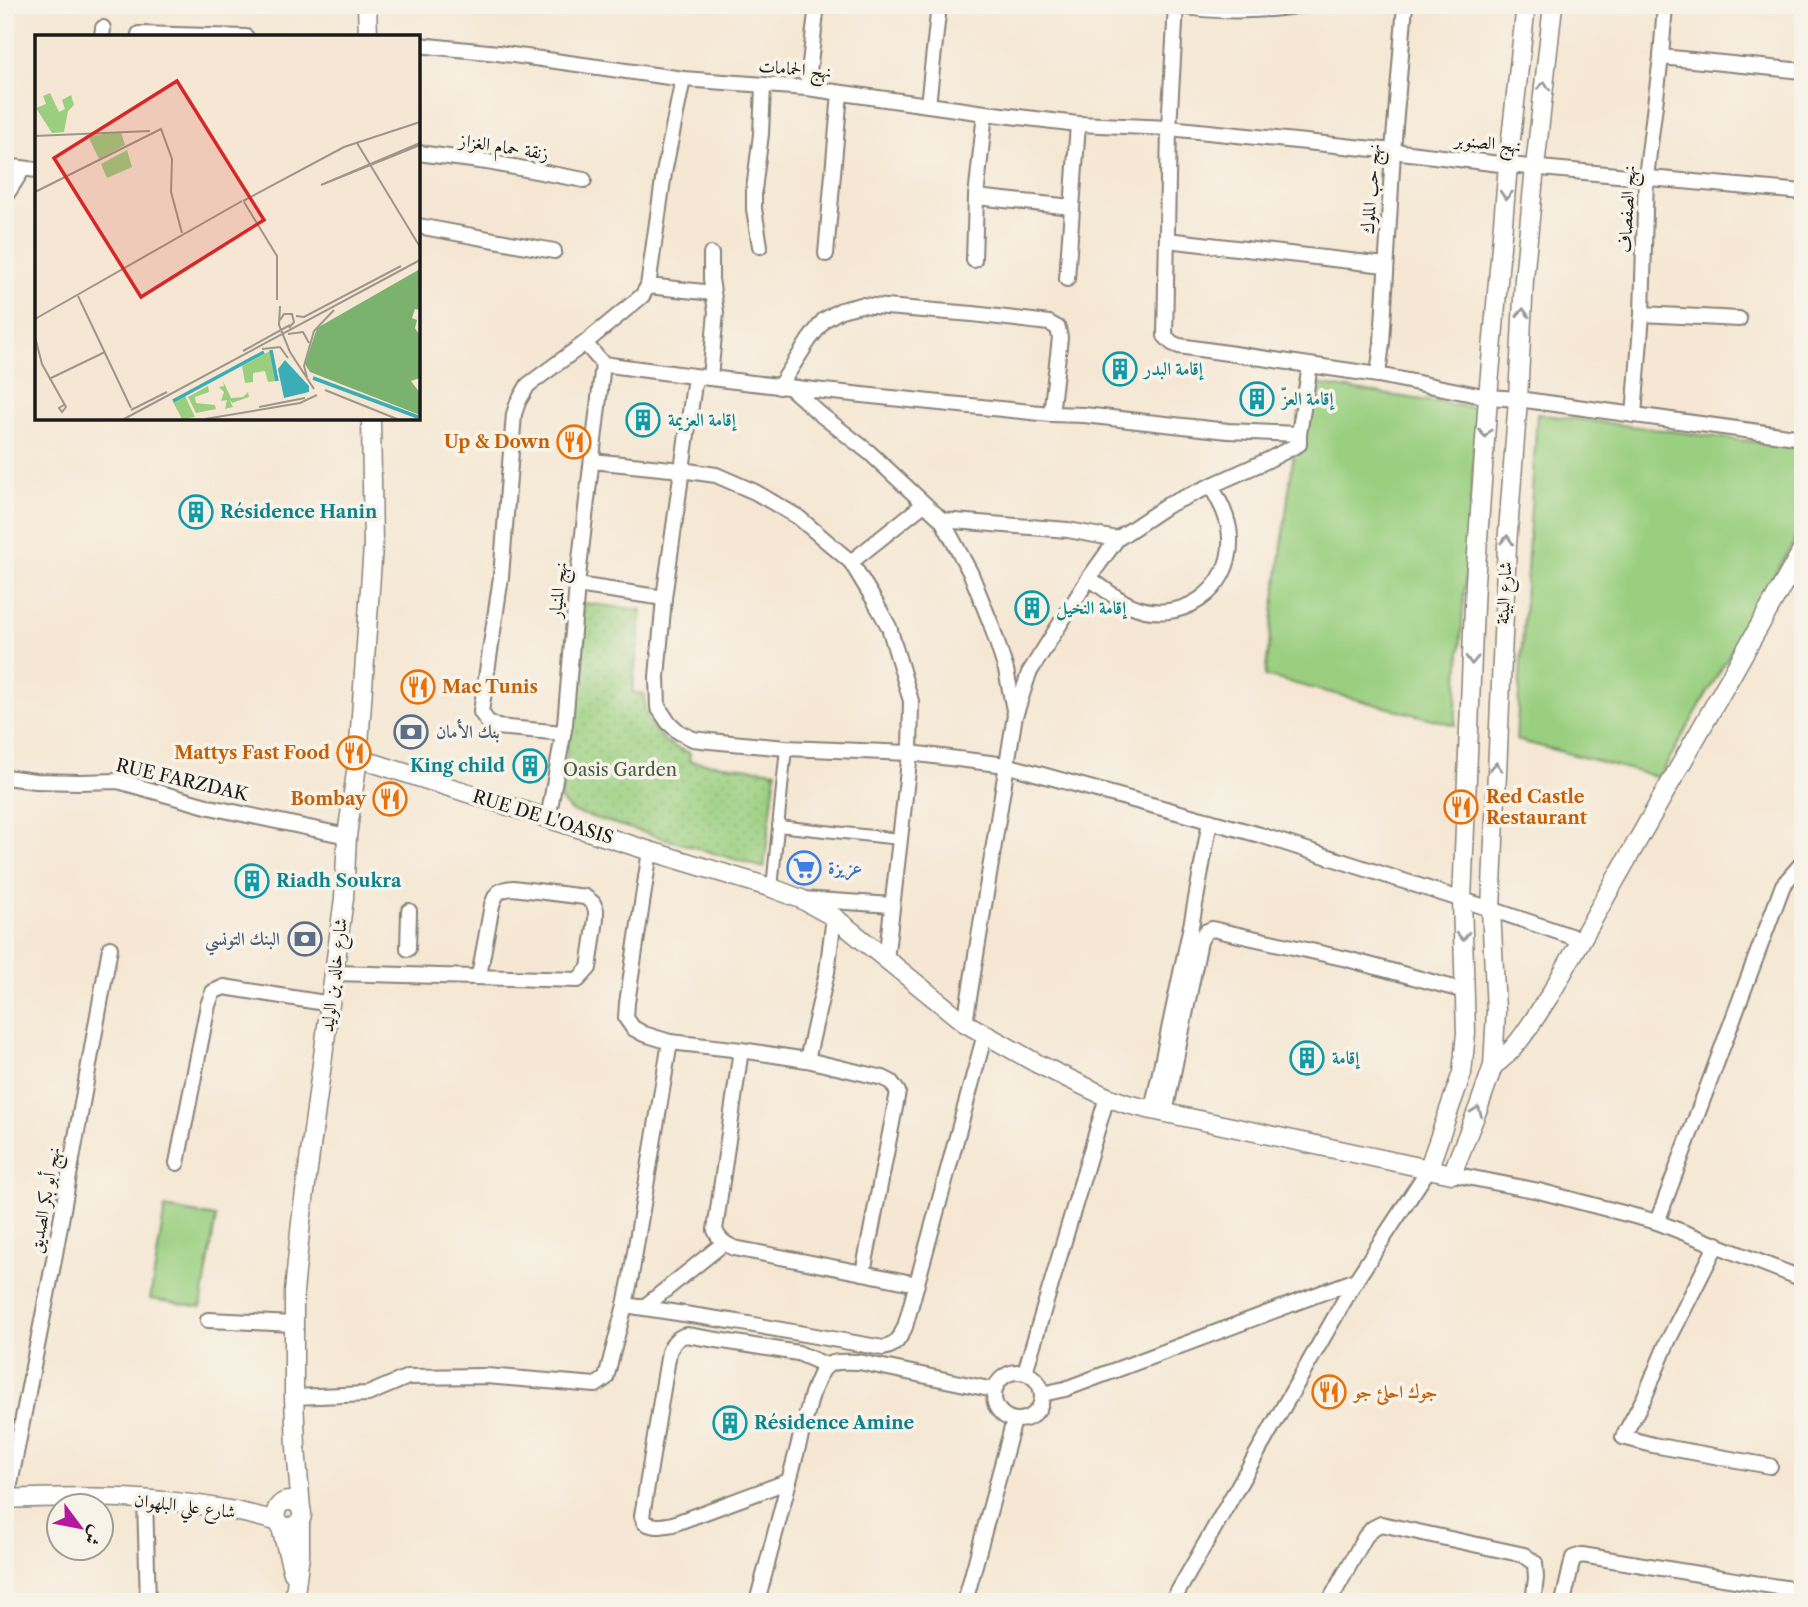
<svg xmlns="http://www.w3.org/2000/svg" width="1808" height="1607" font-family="'Libre Caslon Text',Amiri,serif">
  <defs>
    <pattern id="garden-dots" width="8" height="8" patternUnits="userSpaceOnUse" patternTransform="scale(1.75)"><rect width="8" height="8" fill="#9acf80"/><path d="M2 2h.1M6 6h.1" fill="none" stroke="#84b16e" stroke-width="1.8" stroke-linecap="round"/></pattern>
  </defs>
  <rect width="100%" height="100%" fill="#f7f3e8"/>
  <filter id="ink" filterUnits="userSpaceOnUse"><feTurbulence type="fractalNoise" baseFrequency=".0143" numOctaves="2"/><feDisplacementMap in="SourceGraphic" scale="14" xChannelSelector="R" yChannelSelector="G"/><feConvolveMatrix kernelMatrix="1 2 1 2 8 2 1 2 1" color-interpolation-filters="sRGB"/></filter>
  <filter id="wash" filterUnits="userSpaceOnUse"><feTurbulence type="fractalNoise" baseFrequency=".00686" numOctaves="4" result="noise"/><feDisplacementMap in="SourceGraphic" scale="28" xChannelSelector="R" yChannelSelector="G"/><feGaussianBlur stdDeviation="1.57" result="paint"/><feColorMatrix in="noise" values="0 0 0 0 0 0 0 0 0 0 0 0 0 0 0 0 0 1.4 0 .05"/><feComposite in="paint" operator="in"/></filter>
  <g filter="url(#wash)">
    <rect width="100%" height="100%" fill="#f5e7d3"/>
    <!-- green -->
    <g fill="#9acf80" stroke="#5b764e" stroke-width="2">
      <polygon points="1303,382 1477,408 1455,725 1265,676"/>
      <polygon points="1537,414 1803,448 1803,500 1794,542 1659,777 1516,740"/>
      <polygon points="165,1208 216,1217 201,1307 150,1299"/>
    </g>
    <!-- garden -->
    <path fill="url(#garden-dots)" stroke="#5b764e" stroke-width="2" d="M 584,603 L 642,610 L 632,692 L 645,694 C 641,723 662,745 690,753 L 689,761 L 776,771 L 764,868 L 571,811 L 561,801 Z"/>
  </g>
  <g filter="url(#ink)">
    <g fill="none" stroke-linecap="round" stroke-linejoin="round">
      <defs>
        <g id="pedestrian">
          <polyline points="778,826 900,839"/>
          <polyline points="772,888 786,748"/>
        </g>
        <g id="minor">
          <path d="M 1174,5 C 1217,13 1259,12 1302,5"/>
          <polyline points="1176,6 1169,128 1165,336 1172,343 1179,346 1378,375 1488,397 1518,399 1803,438"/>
          <polyline points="5,10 6,5"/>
          <polyline points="139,34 246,37"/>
          <polyline points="102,37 103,28"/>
          <polyline points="418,45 498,53 683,79 807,88 985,113 1078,124 1169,128 1393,151 1508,165 1803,192"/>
          <polyline points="1661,57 1803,71"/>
          <polyline points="807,88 817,5"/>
          <polyline points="928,105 939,5"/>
          <polyline points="418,153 487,162 584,180"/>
          <polyline points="5,166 37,170"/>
          <polyline points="5,197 23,169"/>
          <polyline points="976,197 1072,207"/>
          <polyline points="418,226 554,251"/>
          <polyline points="1167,240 1385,265"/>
          <polyline points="760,246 754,209 754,190 761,134 763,86"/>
          <polyline points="826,254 840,93"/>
          <polyline points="974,260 976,197 985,113"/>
          <polyline points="1067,279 1078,124"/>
          <polyline points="648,286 713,293"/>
          <polyline points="1642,314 1739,319"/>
          <path d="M 585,343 L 603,364 C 752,385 901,399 1051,414 L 1084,415 L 1228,431 L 1299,434 L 1310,366"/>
          <polyline points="1378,375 1382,343 1393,151 1405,5"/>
          <polyline points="695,377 664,598 657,677 658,707 668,722 679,732 693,739 710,741 786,748 910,753 1006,765 1260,835 1491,909 1582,940"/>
          <polyline points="710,378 716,312 711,279 711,254"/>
          <polyline points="779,387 809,340 824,320 841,310 861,305 973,314 1049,323 1058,328 1060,338 1051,414"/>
          <polyline points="792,389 820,414 870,453 942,520 971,574 991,624 1006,670 1015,715 965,1023"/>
          <polyline points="1634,415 1642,314 1646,177 1661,57 1665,5"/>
          <polyline points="592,461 681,470 716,475 755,492 798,517 851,562 874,600 889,627 911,701 910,753 886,960"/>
          <polyline points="942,520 1068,530 1117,539"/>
          <polyline points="851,562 924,504"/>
          <path d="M 1089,578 C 1102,587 1115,598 1130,605 C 1179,627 1233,591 1230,537 C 1229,518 1220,502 1211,486"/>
          <polyline points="1785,579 1803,583"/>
          <polyline points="577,585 664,598"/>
          <polyline points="1016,713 1029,673 1089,578 1117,539 1168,505 1266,461 1299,444 1299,434"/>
          <polyline points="563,733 497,727 487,721 481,712 501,577 514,414 518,402 528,385 585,343 642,296 648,286 664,173 683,79"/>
          <polyline points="5,777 35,781 79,782 118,781 210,807 347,836"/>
          <polyline points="548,819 565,724 577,585 603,364"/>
          <path d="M 650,851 L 627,1003 L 626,1018 L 633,1028 L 644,1034 L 670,1042 L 741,1050 L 807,1060 L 883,1078 L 891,1082 L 898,1092 L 863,1273 L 734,1248 C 725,1244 719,1240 715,1230 L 741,1050"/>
          <polyline points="802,899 892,905"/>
          <polyline points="408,949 409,911"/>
          <path d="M 335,973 L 578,980 L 589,968 L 596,919 L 596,910 L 593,903 L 585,897 L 513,888 C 500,889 496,892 492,905 L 479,976"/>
          <polyline points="807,1060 827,972 834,917"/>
          <polyline points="1152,1110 1192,921 1210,821"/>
          <polyline points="1165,1113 1200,941 1205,932 1212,929 1347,959 1465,991"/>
          <polyline points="177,1163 208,1005 213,992 224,987 331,1004"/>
          <polyline points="1452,1174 1539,1191 1657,1222 1803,1279"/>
          <polyline points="1657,1222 1783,885 1803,862"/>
          <polyline points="1717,1244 1667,1343 1645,1396 1623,1437 1653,1445 1770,1466"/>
          <polyline points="863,1273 917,1284"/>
          <polyline points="1799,1277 1803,1264"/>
          <path d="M 625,1305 L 737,1322 L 883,1348 C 897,1345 899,1339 905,1327 L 985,1034"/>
          <polyline points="644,1307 724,1243"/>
          <polyline points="208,1320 294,1324"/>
          <circle cx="1018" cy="1396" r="24"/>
          <polyline points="1025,1372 1107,1097"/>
          <polyline points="1042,1394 1065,1389 1356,1280"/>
          <polyline points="294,1397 368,1394 408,1377 486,1376 596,1385 606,1378 625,1305 631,1276 670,1042"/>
          <path d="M 789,1481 L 673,1524 C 662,1526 654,1528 644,1522 L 642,1516 L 669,1352 C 673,1343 676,1338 686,1335 L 798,1353 L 826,1365"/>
          <polyline points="7,1499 53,1265 110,948"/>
          <polyline points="145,1500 148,1602"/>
          <path d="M 757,1602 L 812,1394 C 824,1362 825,1361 859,1362 L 994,1390"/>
          <polyline points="965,1602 1014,1420"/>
          <polyline points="1172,1602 1356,1280 1428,1170"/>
          <polyline points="1329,1602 1365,1537 1373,1528 1381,1524 1524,1555 1535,1563 1536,1578 1533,1602"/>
          <polyline points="1563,1602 1573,1558 1582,1555 1803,1591"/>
        </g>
        <g id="tertiary">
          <polyline points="367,5 368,37"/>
          <polyline points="358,758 650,851 772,888 801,899 834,917 965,1023 1038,1064 1107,1097 1127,1104 1152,1110 1452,1174 1479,1106 1493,1066 1496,1011 1491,909 1507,545 1518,399 1524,279 1535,167 1553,5"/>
          <path d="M 1493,1066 C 1518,1049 1533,1020 1550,995 L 1803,549"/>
          <polyline points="1428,1170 1462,1073 1466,1033 1462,900 1475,582 1488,397 1508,165 1526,5"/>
          <path d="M 5,1499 C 97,1495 191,1496 279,1522"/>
          <circle cx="289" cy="1514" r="13"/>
          <polyline points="301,1509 296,1447 294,1397 294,1292 301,1222 344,898 347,836 358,758 373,546 371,418"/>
          <polyline points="280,1524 293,1573"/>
          <polyline points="294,1602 300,1554 300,1522"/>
        </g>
      </defs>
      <!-- pedestrian casing -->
      <use href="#pedestrian" stroke="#888278" stroke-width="14"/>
      <!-- minor casing -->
      <use href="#minor" stroke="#888278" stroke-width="18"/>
      <!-- tertiary casing -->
      <use href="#tertiary" stroke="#888278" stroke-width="21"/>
      <!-- pedestrian -->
      <use href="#pedestrian" stroke="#fff" stroke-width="10"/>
      <!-- minor -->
      <use href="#minor" stroke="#fff" stroke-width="14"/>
      <!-- tertiary -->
      <use href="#tertiary" stroke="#fff" stroke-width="18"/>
    </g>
    <!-- one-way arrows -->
    <defs><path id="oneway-chevron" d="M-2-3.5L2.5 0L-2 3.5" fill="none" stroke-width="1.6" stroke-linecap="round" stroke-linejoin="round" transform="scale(1.75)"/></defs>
    <g stroke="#999">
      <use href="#oneway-chevron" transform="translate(1544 86) rotate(-84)"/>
      <use href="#oneway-chevron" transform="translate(1506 195) rotate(94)"/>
      <use href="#oneway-chevron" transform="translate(1523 313) rotate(-87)"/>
      <use href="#oneway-chevron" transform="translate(1485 433) rotate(94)"/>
      <use href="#oneway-chevron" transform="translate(1507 540) rotate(-86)"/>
      <use href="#oneway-chevron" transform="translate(1472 660) rotate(92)"/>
      <use href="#oneway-chevron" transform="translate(1496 767) rotate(-88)"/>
      <use href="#oneway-chevron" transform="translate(1463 936) rotate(88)"/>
      <use href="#oneway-chevron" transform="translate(1477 1111) rotate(-69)"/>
    </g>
  </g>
  <!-- icons -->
  <defs>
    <symbol id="building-ring" viewBox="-11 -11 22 22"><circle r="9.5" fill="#f7f3e8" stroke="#0f9aa8" stroke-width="1.5"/><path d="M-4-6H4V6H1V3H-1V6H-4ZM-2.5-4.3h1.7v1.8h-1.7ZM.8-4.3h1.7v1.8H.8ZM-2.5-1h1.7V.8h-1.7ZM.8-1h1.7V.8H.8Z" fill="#0f9aa8"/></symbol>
    <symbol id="restaurant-ring" viewBox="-11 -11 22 22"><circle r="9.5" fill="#f7f3e8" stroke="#e8710a" stroke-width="1.5"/><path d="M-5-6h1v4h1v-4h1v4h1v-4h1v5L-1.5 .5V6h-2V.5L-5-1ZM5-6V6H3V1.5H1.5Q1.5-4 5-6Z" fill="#e8710a"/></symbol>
    <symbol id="bank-ring" viewBox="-11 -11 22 22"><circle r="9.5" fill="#f7f3e8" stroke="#5c6f8a" stroke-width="1.5"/><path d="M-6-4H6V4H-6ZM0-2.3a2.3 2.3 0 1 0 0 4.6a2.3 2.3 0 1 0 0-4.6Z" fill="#5c6f8a"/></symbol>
    <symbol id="supermarket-ring" viewBox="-11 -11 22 22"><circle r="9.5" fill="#f7f3e8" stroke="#3f7fe0" stroke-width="1.5"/><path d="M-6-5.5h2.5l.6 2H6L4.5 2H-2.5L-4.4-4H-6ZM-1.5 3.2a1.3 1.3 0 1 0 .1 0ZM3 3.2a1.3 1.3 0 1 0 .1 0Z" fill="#3f7fe0"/></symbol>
  </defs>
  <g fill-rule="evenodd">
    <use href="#building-ring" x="1101" y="350" width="38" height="38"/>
    <use href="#building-ring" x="1238" y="380" width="38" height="38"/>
    <use href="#building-ring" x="624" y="401" width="38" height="38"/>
    <use href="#restaurant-ring" x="555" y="423" width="38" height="38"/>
    <use href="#building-ring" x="177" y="493" width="38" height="38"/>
    <use href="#building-ring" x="1013" y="589" width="38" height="38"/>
    <use href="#restaurant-ring" x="399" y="668" width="38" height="38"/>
    <use href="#bank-ring" x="392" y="713" width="38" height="38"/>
    <use href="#restaurant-ring" x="335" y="734" width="38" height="38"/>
    <use href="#building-ring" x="511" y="747" width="38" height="38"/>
    <use href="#restaurant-ring" x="371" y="780" width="38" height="38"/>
    <use href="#restaurant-ring" x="1442" y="788" width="38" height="38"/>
    <use href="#supermarket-ring" x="785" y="849" width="38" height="38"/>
    <use href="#building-ring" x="233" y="862" width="38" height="38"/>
    <use href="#bank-ring" x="286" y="920" width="38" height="38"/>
    <use href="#building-ring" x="1288" y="1039" width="38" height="38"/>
    <use href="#restaurant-ring" x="1310" y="1373" width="38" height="38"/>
    <use href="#building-ring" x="711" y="1404" width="38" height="38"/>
  </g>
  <g text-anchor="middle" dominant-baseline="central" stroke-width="7" stroke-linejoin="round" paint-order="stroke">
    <!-- street labels -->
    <g font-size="18" fill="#1c1c1c" stroke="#f7f3e8">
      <text transform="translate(795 69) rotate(5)">نهج الحمامات</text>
      <text transform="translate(1488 143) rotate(6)">نهج الصنوبر</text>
      <text transform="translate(504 147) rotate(9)">زنقة حمام الغزاز</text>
      <text transform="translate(1371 189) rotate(-86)">نهج حب الملوك</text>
      <text transform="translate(1627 209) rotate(-87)">نهج الصفصاف</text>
      <text transform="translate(558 590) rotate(-84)">نهج المنيار</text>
      <text transform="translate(1504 593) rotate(-87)">شارع البيئة</text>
      <text transform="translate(182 780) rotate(13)">RUE FARZDAK</text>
      <text transform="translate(543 817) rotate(17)">RUE DE L'OASIS</text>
      <text transform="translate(334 975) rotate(-83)">شارع خالد بن الوليد</text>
      <text transform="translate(45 1200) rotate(-80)">نهج أبو بكر الصديق</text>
      <text transform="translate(185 1506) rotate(7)">شارع علي البلهوان</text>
    </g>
    <!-- culture labels -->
    <g font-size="18" font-weight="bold" fill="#0d838f" stroke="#f7f3e8" text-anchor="start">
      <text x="1144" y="369">إقامة البدر</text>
      <text x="1282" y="399">إقامة العزّ</text>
      <text x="668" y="420">إقامة العزيمة</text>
      <text x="220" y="512">Résidence Hanin</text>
      <text x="1056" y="608">إقامة النخيل</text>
      <text x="505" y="766" text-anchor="end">King child</text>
      <text x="276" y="881">Riadh Soukra</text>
      <text x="1332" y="1058">إقامة</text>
      <text x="754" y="1423">Résidence Amine</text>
    </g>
    <!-- food labels -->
    <g font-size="18" font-weight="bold" fill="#c56008" stroke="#f7f3e8" text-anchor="end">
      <text x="550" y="442">Up &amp; Down</text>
      <text x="442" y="687" text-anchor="start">Mac Tunis</text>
      <text x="330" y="753">Mattys Fast Food</text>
      <text x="1486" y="797" text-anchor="start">Red Castle<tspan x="1486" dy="21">Restaurant</tspan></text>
      <text x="366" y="799">Bombay</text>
      <text x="1354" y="1392" text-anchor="start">جوك احلئ جو</text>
    </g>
    <!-- service labels -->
    <g font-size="18" font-weight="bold" fill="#4e5e75" stroke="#f7f3e8" text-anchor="start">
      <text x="436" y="732">بنك الأمان</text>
      <text x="280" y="939" text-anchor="end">البنك التونسي</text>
    </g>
    <!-- park labels -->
    <g font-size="18" fill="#485b3f" stroke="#f7f3e8">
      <text x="620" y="770">Oasis Garden</text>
    </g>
    <!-- shop labels -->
    <g font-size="18" font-weight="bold" fill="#366cbe" stroke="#f7f3e8" text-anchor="start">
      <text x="828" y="868">عزيزة</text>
    </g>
  </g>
  <!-- overview -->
  <g transform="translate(35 35)">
    <rect width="385" height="385" fill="#f5e7d3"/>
    <path d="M 15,58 L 24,77 L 30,74 L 27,65 L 36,60 L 39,70 L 33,76 L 29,97 L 17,98 L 1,73 L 11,69 L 8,61 ZM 86,97 L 90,110 L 64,124 L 53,101 ZM 92,115 L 97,132 L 72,143 L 66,129 ZM 188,346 L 196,363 L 208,362 L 213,357 L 214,362 L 197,368 L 194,364 L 198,372 L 190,374 L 192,365 L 186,366 L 189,357 L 184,352 L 189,351 ZM 150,361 L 160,382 L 147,384 L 138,367 Z" fill="#9acf80"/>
    <path d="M 385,234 L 385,275 L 380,274 L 377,283 L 382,285 L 380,293 L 385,301 L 385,343 L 376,346 L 385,358 L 385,380 L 275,337 L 270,329 L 282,293 Z" fill="#7bb26e"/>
    <path d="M 235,316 L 241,346 L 233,347 L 230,336 L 218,338 L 218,347 L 210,348 L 207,331 ZM 173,351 L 174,357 L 160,362 L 161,368 L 180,370 L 181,374 L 161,378 L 153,362 Z" fill="#9acf80"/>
    <path d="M 250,325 L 274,351 L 274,357 L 249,363 L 243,334 Z" fill="#3badb6"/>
    <path fill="none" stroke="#3badb6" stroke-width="3.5" d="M 236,315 L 242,346M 278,343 L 383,382M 138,366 L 229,317"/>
    <path fill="none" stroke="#9e968a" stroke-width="2" d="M 0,101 L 115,96M 322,108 L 385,212M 385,108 L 286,150 L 385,110M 0,157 L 126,94 L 137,124 L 136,157 L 147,198M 208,166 L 309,112 L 385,87M 209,167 L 242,221 L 242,265M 43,261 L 96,373M 245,271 L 244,290 L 255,317 L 279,354M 261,281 L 269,282 L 366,231M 0,284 L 207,166M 245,285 L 249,279 L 257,279 L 259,287 L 254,293M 253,299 L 268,297 L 274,308M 0,302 L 7,329 L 31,372 L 27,377 L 24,373 L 29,370M 227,314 L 245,312 L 253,323M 208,316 L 255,290M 272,342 L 269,331 L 279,296 L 299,275M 14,344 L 70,317M 290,355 L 362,384M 224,372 L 270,363M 96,375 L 132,357M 89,384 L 385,225M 170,384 L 265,368 L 282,360"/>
    <path fill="#d62828" fill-opacity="0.15" stroke="#d62828" stroke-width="3.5" d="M 142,46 L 229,185 L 106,262 L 19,123 Z"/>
    <rect width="385" height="385" fill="none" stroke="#1c1c1c" stroke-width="3.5"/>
  </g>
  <!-- margin -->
  <rect width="1808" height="1607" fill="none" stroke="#f7f3e8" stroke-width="28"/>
  <!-- north arrow -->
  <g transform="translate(80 1527) rotate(122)"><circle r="33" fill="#f7f3e8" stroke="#9f9d96" stroke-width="2"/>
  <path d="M0-5L12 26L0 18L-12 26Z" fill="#b5179e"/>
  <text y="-10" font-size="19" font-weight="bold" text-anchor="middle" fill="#1c1c1c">ش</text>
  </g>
</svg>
